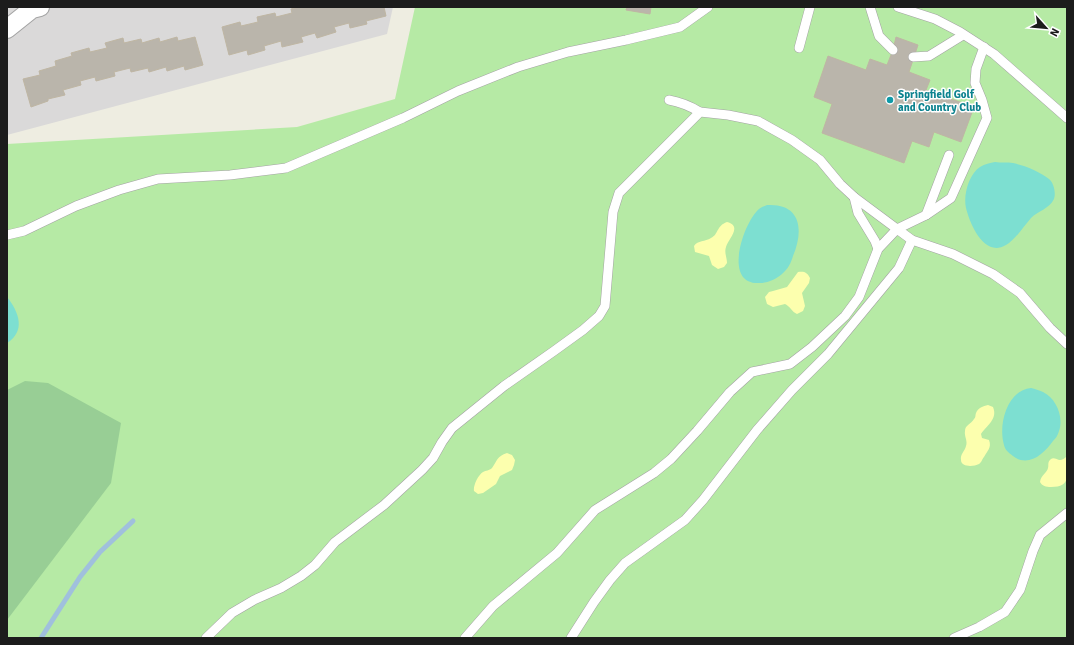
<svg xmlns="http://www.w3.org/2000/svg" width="1074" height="645" font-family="Signika,sans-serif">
  <rect width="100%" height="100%" fill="#eeede1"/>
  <!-- residential -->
  <polygon fill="#dad9d9" points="7,7 393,7 387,34 7,135"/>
  <!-- grass -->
  <polygon fill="#b6eaa5" points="415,7 1067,7 1067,638 7,638 7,144 297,127 395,99"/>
  <!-- forest -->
  <polygon fill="#98ce95" points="25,381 48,383 121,423 111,483 7,620 7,390"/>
  <!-- sand -->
  <g fill="#fcffae">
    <path d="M 727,222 C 743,226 728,239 726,247 C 724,252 727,258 727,263 L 724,267 L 718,269 L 712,265 L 709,256 L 695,252 L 694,246 C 698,240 705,242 711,238 C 719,234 716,226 727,222 Z"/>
    <path d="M 798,272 C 804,271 807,272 810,278 L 809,283 L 802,293 L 805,306 L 803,311 L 797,314 C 792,312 790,306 785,304 L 773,307 L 767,304 L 765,297 L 769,292 L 773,291 L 787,287 Z"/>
    <path d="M 988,405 L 993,407 C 998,419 987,425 981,434 L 982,438 L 989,440 C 992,448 987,451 984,457 C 982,459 982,462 979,464 C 973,467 961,467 961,460 C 960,454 965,451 966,446 C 968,441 964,436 965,431 C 965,425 971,424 974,419 C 976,417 975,416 976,413 C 978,408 983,406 988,405 Z"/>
    <path d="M 507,453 L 512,455 L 515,460 L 514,465 L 512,470 L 500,476 L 496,484 L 483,493 L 478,494 L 474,491 C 473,486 478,475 483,472 C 486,470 489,471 492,468 C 497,461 497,456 507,453 Z"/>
    <path d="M 1066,457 L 1067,457 C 1067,474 1072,487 1051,487 C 1046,487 1042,486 1040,482 C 1041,475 1047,473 1048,468 C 1049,465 1047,462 1051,459 C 1054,457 1057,460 1060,460 C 1062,460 1065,458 1066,457 Z"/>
  </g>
  <!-- pitch -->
  <g fill="#7ddfd1">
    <path d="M 995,162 C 1001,163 1007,162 1013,163 C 1024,165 1041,172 1049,179 C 1054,183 1056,193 1054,199 C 1049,209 1038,211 1031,218 C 1024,226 1015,240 1006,245 C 984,258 970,224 966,208 C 963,195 969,174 980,167 C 985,164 990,163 995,162 Z"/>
    <path d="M 767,205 C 801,203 804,230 793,256 C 791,263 788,269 782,274 C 776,279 768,283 760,283 C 722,286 743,223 759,209 C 761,207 765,206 767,205 Z"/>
    <path d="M 7,297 C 19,312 26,331 7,343 Z"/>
    <path d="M 1031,388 C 1035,389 1039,390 1043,392 C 1056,398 1064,417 1059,431 C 1058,435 1056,438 1053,441 C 1044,454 1028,468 1013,456 C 1009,453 1005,450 1004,445 C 998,425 1007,390 1031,388 Z"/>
  </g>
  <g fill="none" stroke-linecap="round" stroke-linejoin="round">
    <!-- stream -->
    <polyline stroke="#a0c0dd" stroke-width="5" points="41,638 80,577 100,552 133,521"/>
  </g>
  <!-- building -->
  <g fill="#bab5ab" stroke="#bfb6a3">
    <polygon points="298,7 310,7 311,8 315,7 384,7 386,16 366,21 367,24 350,28 349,23 334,27 336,32 317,38 315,33 301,37 303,42 282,47 281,41 264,46 265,50 248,55 247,50 229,55 222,27 240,22 241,26 258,22 257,17 275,13 276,17 292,13 291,9"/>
    <polygon points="627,7 651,7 650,14 626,10"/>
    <polygon points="177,37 178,41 195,37 203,65 185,70 184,66 167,71 166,67 149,72 148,68 131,72 130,68 114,72 115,76 96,81 95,77 80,81 81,85 63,90 65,95 48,99 48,101 31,107 23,79 40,75 39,71 56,66 55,61 72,56 71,53 89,48 90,52 107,48 105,43 123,38 124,43 141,39 142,43 159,38 160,42"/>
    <polygon points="896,37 918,45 909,72 930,80 926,90 974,107 961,142 934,132 929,147 912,141 904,163 822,133 832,104 814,97 828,56 866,70 870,59 887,65 893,50"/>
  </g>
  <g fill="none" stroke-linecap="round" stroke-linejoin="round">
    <defs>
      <g id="service">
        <polyline points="870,7 879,36 893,50"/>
        <polyline points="898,7 935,19 960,32 994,54 1067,118"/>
        <polyline points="799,48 810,7"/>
        <polyline points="913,57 929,56 963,35"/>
        <path d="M 669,100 C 680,102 690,106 700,112"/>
        <polyline points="854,197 858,213 875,241 878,249"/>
        <polyline points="926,215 949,155"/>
        <polyline points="7,235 24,231 76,206 119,190 158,179 230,175 286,168 403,118 458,91 518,67 568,52 626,40 680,27 708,7"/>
        <polyline points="206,638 232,613 254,600 281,588 301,576 315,565 335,542 384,505 422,470 433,458 442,442 452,428 504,386 554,351 583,330 599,316 605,306 613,212 619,193 700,112 728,115 758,121 792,140 820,160 840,184 854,197 897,229 926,215 951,198 987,118 982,100 975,83 976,69 984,47"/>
        <polyline points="465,638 493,606 557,553 595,510 654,473 671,459 697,431 730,392 752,372 790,364 812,347 845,316 859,297 878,249 897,229 912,240 953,254 993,274 1020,293 1050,328 1067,344"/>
        <polyline points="571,638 594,602 610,580 625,563 685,520 703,500 757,430 792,390 828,354 899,268 912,240"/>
        <polyline points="954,638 979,627 1005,612 1020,590 1033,551 1040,535 1067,513"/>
      </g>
      <polyline id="minor" points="7,29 32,9 40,7"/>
    </defs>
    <!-- service casing -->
    <use href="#service" stroke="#a3a3a3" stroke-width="10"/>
    <!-- minor casing -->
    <use href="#minor" stroke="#a3a3a3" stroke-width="20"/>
    <!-- service -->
    <use href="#service" stroke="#fff" stroke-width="9"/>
    <!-- minor -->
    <use href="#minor" stroke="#fff" stroke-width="18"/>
  </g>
  <!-- markers -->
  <circle fill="#0f9aa8" stroke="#fff" stroke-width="1.5" cx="890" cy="100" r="4"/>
  <g text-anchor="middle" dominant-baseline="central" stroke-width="3" stroke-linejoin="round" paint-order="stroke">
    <!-- culture labels -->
    <g font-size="11" font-weight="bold" fill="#0d838f" stroke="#fff" text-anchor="start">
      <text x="898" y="94">Springfield Golf<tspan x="898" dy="13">and Country Club</tspan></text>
    </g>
  </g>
  <!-- border -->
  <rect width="1074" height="645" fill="none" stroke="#1c1c1c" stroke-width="16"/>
  <!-- north arrow -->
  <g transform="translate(1046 28) rotate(117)" stroke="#ffffff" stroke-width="3" paint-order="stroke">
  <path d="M0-3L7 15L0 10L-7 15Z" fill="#1c1c1c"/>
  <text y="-6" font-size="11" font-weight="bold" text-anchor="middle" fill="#1c1c1c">N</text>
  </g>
</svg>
